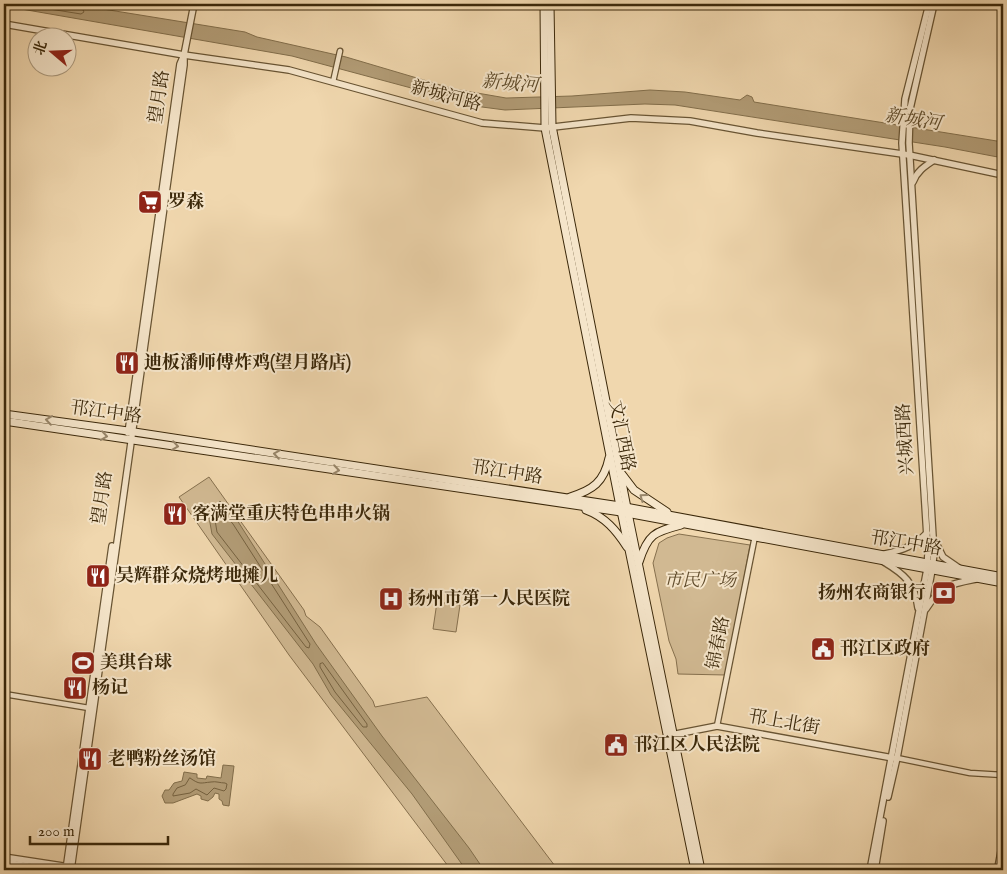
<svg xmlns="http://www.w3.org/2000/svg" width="1007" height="874" font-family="'IM FELL English','Noto Serif SC',serif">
  <rect width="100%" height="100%" fill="#f0d7ae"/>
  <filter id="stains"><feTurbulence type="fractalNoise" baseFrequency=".004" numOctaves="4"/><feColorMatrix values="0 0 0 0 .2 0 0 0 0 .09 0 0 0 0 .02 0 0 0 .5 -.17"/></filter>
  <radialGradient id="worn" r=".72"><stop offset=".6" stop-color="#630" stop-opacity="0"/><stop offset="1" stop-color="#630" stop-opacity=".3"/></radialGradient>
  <!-- green -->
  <g fill="#d1b992" stroke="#86704e">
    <polygon points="209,477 304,610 306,616 320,627 373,701 375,707 427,697 558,870 451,870 289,655 179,497"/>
    <polygon points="679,534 750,545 726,675 678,674 676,659 669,641 653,563 659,543 667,538"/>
    <polygon points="437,602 460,605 456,632 433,629"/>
  </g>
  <!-- water -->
  <g fill="#b29c76" stroke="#826e4b">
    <polygon points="4,4 72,4 245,32 257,37 346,57 454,89 506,98 572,96 650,90 685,92 740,100 747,95 752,97 754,102 1003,142 1003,158 945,147 675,105 645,104 505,110 482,107 292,56 4,6"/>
    <polygon points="220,501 237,520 316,644 382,736 469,848 484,870 466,870 412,794 331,695 313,664 212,534 208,512"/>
    <polygon points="223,765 234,766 229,806 223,805 222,801 219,799 219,794 215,793 213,797 208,801 201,799 201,796 197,794 173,803 165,803 162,796 165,790 169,790 174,783 182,781 184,772 197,774 197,778 206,779 207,776 221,778"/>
  </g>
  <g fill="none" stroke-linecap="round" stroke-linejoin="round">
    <!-- shore -->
    <g stroke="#766240" stroke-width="1">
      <polyline points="18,4 81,14 84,12 80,4"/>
      <polygon points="218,509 221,510 233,524 310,644 309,648 306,647 217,532 214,514"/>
      <polygon points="323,663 367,724 367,727 363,727 335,692 320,667 320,664"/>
      <path d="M 190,778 C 200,785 200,783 211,782 C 216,781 220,783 225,783 L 227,784 L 226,789 L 224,791 L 214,788 L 207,795 L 196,789 L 190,793 L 173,796 L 173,794 L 177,788 L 185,785 Z"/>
    </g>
    <defs>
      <g id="minor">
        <polyline points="333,82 340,51"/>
        <polyline points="4,694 89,708"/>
        <polyline points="717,726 755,536"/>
        <polyline points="897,758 970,773 1003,775"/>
        <polyline points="997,870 1003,838"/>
      </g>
      <g id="tertiary">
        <polyline points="4,24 184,55 289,70 482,123 545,128 631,118 690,121 757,133 909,155 1003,175"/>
        <path d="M 913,182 C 917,171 925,166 934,160"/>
        <polyline points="128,433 180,64 183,57"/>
        <polyline points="935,541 943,557 959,568"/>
        <path d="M 885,554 C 903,550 914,546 927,533"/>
        <path d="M 884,562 C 904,574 915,583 918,608"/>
        <path d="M 926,609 C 941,585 950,584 976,579"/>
        <polyline points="671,735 717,726 893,758"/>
        <polyline points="888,797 897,758 932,570 934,553 909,143 910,109 934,4"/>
        <polyline points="4,857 89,870"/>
        <polyline points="4,862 53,870"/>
        <polyline points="66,870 112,546"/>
        <polyline points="71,870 184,65 184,55 194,4"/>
        <polyline points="870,870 927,569 928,553 902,143 905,99 929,4"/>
        <polyline points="875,870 883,821"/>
      </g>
      <g id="secondary">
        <polyline points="544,4 545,128 620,506 695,870"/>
        <polyline points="550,4 552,126 628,513 701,870"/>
        <polyline points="4,414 128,431 620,506 1003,577"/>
        <polyline points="4,421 621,512 1003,583"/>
        <polyline points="621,473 634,490 667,512"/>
        <path d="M 570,497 C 593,490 604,482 609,458"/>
        <path d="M 586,510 C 605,517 616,530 627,547"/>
        <path d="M 639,562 C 648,534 654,532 681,525"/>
      </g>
    </defs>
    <!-- minor casing -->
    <use href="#minor" stroke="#685433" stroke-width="7"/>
    <!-- tertiary casing -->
    <use href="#tertiary" stroke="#685433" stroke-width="8"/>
    <!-- secondary casing -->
    <use href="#secondary" stroke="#3b280a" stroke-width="9"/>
    <!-- minor -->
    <use href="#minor" stroke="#f5e5ca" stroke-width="4.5"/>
    <!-- tertiary -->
    <use href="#tertiary" stroke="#f5e5ca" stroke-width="5.5"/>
    <!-- secondary -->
    <use href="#secondary" stroke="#f5e5ca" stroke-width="7"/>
  </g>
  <!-- one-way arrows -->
  <defs><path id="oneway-chevron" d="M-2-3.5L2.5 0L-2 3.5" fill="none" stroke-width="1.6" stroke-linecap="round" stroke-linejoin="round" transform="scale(1.25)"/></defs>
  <g stroke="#98866a">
    <use href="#oneway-chevron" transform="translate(49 420) rotate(-172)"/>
    <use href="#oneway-chevron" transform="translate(104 436) rotate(8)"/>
    <use href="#oneway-chevron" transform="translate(175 446) rotate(8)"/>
    <use href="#oneway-chevron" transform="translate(277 454) rotate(-171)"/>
    <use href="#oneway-chevron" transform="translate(336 470) rotate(8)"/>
    <use href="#oneway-chevron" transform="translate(643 497) rotate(-144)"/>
  </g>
  <!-- icons -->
  <defs>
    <symbol id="supermarket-square" viewBox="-11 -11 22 22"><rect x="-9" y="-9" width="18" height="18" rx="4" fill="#8f2418" stroke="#f5e5ca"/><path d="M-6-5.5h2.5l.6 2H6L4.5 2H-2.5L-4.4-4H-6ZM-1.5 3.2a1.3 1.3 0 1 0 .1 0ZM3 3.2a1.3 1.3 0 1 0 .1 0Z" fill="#fff"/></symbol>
    <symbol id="restaurant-square" viewBox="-11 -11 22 22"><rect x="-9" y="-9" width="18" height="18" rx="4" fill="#8f2418" stroke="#f5e5ca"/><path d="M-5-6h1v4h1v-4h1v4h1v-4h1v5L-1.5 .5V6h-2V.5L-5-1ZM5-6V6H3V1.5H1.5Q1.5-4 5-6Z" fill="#fff"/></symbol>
    <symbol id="bank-square" viewBox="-11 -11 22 22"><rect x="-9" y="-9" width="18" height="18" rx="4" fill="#8f2418" stroke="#f5e5ca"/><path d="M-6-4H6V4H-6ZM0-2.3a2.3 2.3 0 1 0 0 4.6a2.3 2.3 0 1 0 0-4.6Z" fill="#fff"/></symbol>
    <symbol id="hospital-square" viewBox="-11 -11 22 22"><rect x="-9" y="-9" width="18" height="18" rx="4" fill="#8f2418" stroke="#f5e5ca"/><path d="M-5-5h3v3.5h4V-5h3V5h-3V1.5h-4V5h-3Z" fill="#fff"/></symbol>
    <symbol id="civic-square" viewBox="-11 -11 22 22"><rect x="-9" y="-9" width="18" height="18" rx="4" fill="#8f2418" stroke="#f5e5ca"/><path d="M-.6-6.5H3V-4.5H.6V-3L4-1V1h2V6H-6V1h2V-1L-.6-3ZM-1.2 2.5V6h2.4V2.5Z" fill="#fff"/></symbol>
    <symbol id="stadium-square" viewBox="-11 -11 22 22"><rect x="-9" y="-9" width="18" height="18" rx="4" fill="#8f2418" stroke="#f5e5ca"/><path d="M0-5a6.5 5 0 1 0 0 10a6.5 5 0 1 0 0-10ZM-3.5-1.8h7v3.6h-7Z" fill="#fff"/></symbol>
  </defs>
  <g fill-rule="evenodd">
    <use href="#supermarket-square" x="136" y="188" width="28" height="28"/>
    <use href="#restaurant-square" x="113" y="349" width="28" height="28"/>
    <use href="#restaurant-square" x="161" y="500" width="28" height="28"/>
    <use href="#restaurant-square" x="84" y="562" width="28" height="28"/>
    <use href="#bank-square" x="930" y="579" width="28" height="28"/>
    <use href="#hospital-square" x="377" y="585" width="28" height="28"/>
    <use href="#civic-square" x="809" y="635" width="28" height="28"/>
    <use href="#stadium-square" x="69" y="649" width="28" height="28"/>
    <use href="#restaurant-square" x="61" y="674" width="28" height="28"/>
    <use href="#civic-square" x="602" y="731" width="28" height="28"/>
    <use href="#restaurant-square" x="76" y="745" width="28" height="28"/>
  </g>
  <g text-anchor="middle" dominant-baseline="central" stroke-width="4" stroke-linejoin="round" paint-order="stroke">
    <!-- street labels -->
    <g font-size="18" fill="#3b280a" stroke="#f5e5ca">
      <text transform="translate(160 97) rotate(-82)">望月路</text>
      <text transform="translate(446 97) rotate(15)">新城河路</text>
      <text transform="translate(106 413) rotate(8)">邗江中路</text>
      <text transform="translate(621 436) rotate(79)">文汇西路</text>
      <text transform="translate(906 439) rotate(-93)">兴城西路</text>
      <text transform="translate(507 473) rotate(9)">邗江中路</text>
      <text transform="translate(103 498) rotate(-82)">望月路</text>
      <text transform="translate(906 544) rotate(10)">邗江中路</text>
      <text transform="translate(719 643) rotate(-79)">锦春路</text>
      <text transform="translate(784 723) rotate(10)">邗上北街</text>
    </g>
    <!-- poi labels -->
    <g font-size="18" font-weight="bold" fill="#3b280a" stroke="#f5e5ca" text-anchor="start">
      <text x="168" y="202">罗森</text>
      <text x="144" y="363">迪板潘师傅炸鸡(望月路店)</text>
      <text x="192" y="514">客满堂重庆特色串串火锅</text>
      <text x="116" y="576">吴辉群众烧烤地摊儿</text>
      <text x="926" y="593" text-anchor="end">扬州农商银行</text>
      <text x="408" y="599">扬州市第一人民医院</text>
      <text x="840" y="649">邗江区政府</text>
      <text x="100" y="663">美琪台球</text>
      <text x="92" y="688">杨记</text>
      <text x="634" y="745">邗江区人民法院</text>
      <text x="108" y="759">老鸭粉丝汤馆</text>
    </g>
    <!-- park labels -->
    <g font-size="18" font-style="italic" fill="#604c2c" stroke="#f5e5ca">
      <text x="700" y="581">市民广场</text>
    </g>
    <!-- water labels -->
    <g font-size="19" font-style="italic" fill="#5f4b2a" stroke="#f5e5ca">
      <text transform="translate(510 84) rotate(5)">新城河</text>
      <text transform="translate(913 120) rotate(9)">新城河</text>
    </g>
  </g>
  <!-- margin -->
  <rect width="1007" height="874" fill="none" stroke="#f0d7ae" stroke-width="20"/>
  <rect x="5" y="5" width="997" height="864" fill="none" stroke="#3b280a" stroke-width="2.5"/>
  <rect x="10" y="10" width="987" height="854" fill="none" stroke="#3b280a"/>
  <!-- north arrow -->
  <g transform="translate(52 52) rotate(289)"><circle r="24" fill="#f5e5ca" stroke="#ab997d"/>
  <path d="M0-4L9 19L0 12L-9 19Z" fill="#8f2418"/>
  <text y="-8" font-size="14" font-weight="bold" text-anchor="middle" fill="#3b280a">北</text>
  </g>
  <!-- scale -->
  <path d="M30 836v8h138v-8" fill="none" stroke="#3b280a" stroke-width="2.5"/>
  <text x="38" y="836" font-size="15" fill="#3b280a" stroke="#f5e5ca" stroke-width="4" paint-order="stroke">200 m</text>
  <rect width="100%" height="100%" filter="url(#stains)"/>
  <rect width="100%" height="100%" fill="url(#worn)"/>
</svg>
